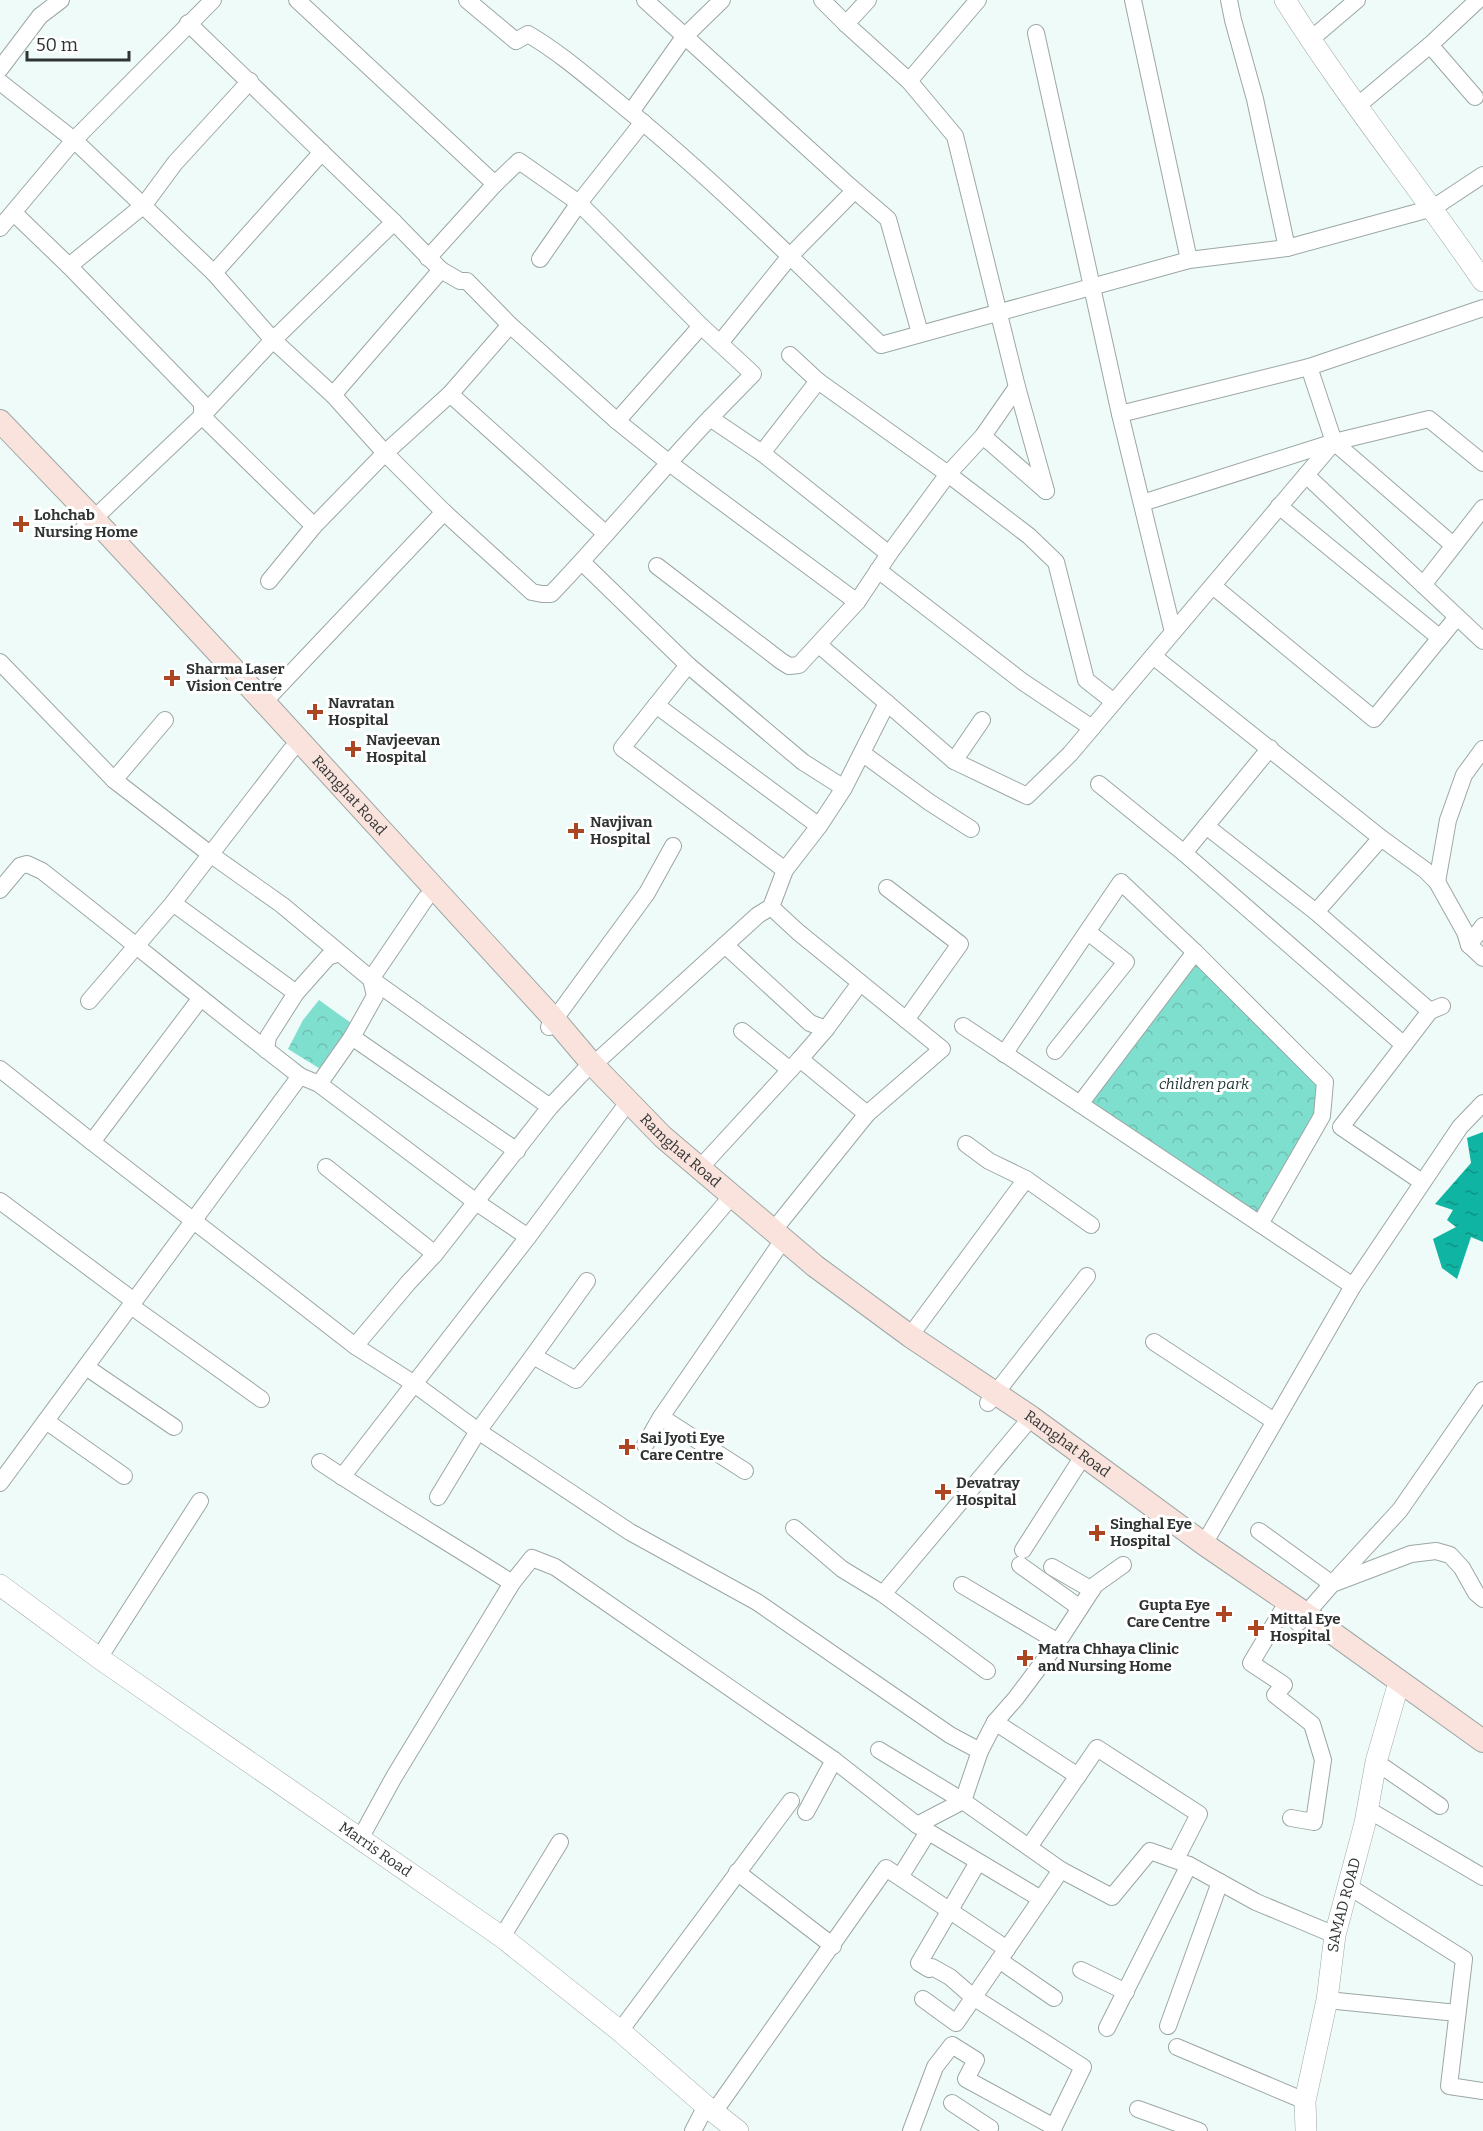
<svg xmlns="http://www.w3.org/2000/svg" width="1483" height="2131" font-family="Bitter,serif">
  <defs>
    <pattern id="park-crowns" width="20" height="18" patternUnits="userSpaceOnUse" patternTransform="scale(1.5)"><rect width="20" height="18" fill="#7fdfcf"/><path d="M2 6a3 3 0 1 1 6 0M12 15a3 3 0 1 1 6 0" fill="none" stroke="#6ec0b2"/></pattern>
    <pattern id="water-ripples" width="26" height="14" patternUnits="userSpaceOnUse" patternTransform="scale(1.5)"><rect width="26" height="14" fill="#10b4a2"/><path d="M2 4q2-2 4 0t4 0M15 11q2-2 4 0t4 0" fill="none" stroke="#109385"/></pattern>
  </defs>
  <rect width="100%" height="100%" fill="#effbf8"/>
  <!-- park -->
  <g fill="url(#park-crowns)">
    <polygon points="1195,952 1319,1076 1322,1116 1260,1224 1080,1104"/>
    <polygon points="319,1000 358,1028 322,1070 288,1049 303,1020"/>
  </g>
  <!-- water -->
  <polygon fill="url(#water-ripples)" points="1483,1132 1483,1242 1471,1237 1457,1279 1442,1268 1433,1239 1456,1227 1447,1220 1453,1210 1435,1204 1471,1163 1467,1138"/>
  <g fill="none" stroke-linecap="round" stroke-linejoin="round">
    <defs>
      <g id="minor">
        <polyline points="297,0 495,184 519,161 579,203 701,326 753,374 710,418"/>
        <path d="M 467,0 L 516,41 L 528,34 C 562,54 592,81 623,106 C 714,180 797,263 881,345 L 1189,260 L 1287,248 L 1433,208 L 1483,175"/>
        <polyline points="645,0 845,182 888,219 920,333"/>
        <polyline points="822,0 846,24 909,81 955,136 1017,387 1046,491"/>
        <polyline points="1133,0 1189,260"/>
        <polyline points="1229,0 1233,20 1255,99 1287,248"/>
        <polyline points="846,24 868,0"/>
        <polyline points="1036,33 1120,414 1173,632"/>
        <polyline points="1310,40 1357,0"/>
        <polyline points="1430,45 1475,97"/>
        <polyline points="0,69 40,16 61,0"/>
        <polyline points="250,81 175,163 144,205 69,266 202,403 202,416 314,526"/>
        <polyline points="909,81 978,0"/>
        <polyline points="0,82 74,140 214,273 273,340 333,395 385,453 444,512"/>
        <polyline points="1356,107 1430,45 1478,0"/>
        <polyline points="631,112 684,37 722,0"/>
        <polyline points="14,213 69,266"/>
        <polyline points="0,228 74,140 213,0"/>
        <polyline points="428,258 495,184"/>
        <polyline points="540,259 579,203 643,122"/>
        <polyline points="441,270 460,281 467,281 510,325"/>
        <polyline points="214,273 322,152"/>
        <polyline points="720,343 790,256 854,191"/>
        <polyline points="790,355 818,381 762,453 889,554"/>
        <polyline points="818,381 948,474 1029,536 1056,562 1086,680 1114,702"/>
        <polyline points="450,394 606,534"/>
        <polyline points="333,395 441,270 394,222"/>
        <polyline points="1120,414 1309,367"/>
        <polyline points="617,421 701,326"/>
        <polyline points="983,436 1046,491"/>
        <polyline points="1334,442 1453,545"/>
        <polyline points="1306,475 1483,641"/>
        <polyline points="1142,503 1334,442 1429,419 1483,463"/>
        <polyline points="1279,506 1440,638"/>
        <polyline points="83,529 202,416 273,340 394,222 188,23"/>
        <polyline points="582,562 688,665"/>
        <polyline points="657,566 781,661 789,666 799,665 857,602 889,554 948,474 983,436 1017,387"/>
        <polyline points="878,570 1023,682 1092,728"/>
        <polyline points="269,581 314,526 385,453 450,394 510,325 617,421 668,462 857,602"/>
        <polyline points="1423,585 1483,508"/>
        <polyline points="1213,586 1374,719 1457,617"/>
        <polyline points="819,645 887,703"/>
        <polyline points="1153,656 1381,838 1425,870 1437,882 1465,932 1469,945 1483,958"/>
        <polyline points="0,662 114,780"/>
        <path d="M 264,702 L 444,512 L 532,592 L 542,594 L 551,594 C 606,537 655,476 710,418 L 762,453"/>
        <polyline points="656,705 819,826"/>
        <polyline points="165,720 114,780 210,854 282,905 371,979 426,898"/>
        <polyline points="862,753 929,802 971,829"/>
        <polyline points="954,761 982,720"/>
        <polyline points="1099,784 1184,853 1404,1045"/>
        <polyline points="844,788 803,762 688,665 622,748 785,870 819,826 844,788 887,703 954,761 1027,796 1070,754 1334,442 1309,367 1483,308"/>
        <polyline points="1206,826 1316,912 1381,838"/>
        <polyline points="1184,853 1270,748"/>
        <polyline points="1437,882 1448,820 1464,775 1483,749"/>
        <polyline points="887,888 960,944 906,1020"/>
        <path d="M 0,890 L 20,866 L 27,864 L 42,871 C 129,939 213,1009 300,1076"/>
        <polyline points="173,903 296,993"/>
        <polyline points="771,907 798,932 942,1049 867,1114 773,1231"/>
        <polyline points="1316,912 1430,1011"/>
        <polyline points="725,945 810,1023 826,1029 800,1059"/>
        <polyline points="1469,945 1483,926"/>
        <polyline points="371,979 550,1107"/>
        <polyline points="200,999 92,1142 355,1346 408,1283 435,1254"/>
        <polyline points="89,1001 173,903 291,750"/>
        <polyline points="963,1026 1353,1286 1204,1544"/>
        <polyline points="549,1027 647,893 673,846"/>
        <polyline points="826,1029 860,983"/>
        <polyline points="742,1031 790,1070"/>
        <polyline points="352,1037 375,996 371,979"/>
        <polyline points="266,1050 268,1037 296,993 328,957 339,953"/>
        <polyline points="1055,1051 1126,962 1088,932"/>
        <polyline points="1004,1054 1121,882 1195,952"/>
        <polyline points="0,1069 92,1142"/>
        <polyline points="319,1084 476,1202 528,1237"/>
        <polyline points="1080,1104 1195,952 1325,1082 1322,1116 1260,1224"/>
        <polyline points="966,1144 989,1161 1026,1179"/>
        <polyline points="326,1167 435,1254 550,1107 584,1071 593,1065 758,915 771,907 785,870"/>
        <polyline points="699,1169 800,1059 867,1114"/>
        <polyline points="1422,1182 1341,1127 1430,1011 1442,1006"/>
        <polyline points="0,1201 134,1301"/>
        <polyline points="1353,1286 1460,1127 1483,1103"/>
        <polyline points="131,1306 261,1399"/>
        <polyline points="910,1336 1026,1179 1091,1225"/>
        <polyline points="1154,1342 1274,1421"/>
        <polyline points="355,1346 413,1383 478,1431 630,1532 757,1602 950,1735 980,1751 995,1722 1016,1698 1058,1642 1095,1585 1123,1565"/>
        <polyline points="533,1356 587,1281"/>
        <polyline points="86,1367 174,1427"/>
        <polyline points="988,1403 1087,1276"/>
        <polyline points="661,1417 745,1471"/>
        <polyline points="46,1421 124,1476"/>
        <polyline points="645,1445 661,1417 783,1240"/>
        <path d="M 320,1462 C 383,1504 448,1542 512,1583"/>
        <polyline points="342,1477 528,1237 623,1109"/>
        <polyline points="0,1483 300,1076 319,1084 352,1037 517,1151"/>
        <polyline points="438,1497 478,1431 533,1356 576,1380 725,1204"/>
        <polyline points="794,1528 842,1569 883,1594 987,1671"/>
        <polyline points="1259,1531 1332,1584 1400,1510 1483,1390"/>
        <polyline points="1023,1550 1078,1464"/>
        <polyline points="1020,1565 1080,1608"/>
        <polyline points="1052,1567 1092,1590"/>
        <polyline points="962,1585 1058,1642"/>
        <polyline points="883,1594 1024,1426"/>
        <polyline points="1282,1611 1251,1663 1284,1685 1275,1695 1312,1724 1323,1760 1314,1822 1291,1818"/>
        <polyline points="1298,1623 1332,1584 1411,1554 1436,1551 1450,1555 1462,1568 1476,1593 1483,1599"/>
        <polyline points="99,1658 200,1501"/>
        <polyline points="995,1722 1078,1776"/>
        <polyline points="879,1750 963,1801 980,1751"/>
        <polyline points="1376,1762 1440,1806"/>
        <polyline points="1367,1809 1483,1877"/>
        <polyline points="806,1812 834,1760"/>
        <polyline points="917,1825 963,1801 1061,1870"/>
        <polyline points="361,1837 394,1777 512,1583 532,1558 555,1567 834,1760 917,1825 1041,1899"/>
        <polyline points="1029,1847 1097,1748 1199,1814 1176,1859"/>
        <polyline points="978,1862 919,1963 929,1969 932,1967 950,1977 973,1997 1083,2067 1052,2131"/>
        <polyline points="1189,1865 1256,1902 1335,1935"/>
        <polyline points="737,1872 833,1946"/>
        <polyline points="900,1877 928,1832"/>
        <polyline points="1348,1886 1464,1959 1449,2086 1483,2091"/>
        <polyline points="502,1937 560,1842"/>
        <polyline points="999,1960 1054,1998"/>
        <polyline points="1081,1970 1126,1992"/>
        <polyline points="923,1999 956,2023 1061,1870 1112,1897 1150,1851 1189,1865 1107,2028"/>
        <polyline points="1327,2000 1457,2013"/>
        <polyline points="1168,2026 1220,1882"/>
        <polyline points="620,2031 791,1801"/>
        <polyline points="1177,2047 1305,2101"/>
        <polyline points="952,2103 990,2128 989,2131"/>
        <polyline points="1138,2109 1199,2131"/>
        <polyline points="714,2112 886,1868 1007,1949"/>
        <polyline points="693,2131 706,2106"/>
        <polyline points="911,2131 935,2067 952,2045 976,2060 966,2079 1054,2127"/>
      </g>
      <g id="tertiary">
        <path d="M 1285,0 C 1346,97 1418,186 1483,281"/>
        <path id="s1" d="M 0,1585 L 99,1658 L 502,1937 L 620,2031 L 706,2106 L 738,2131"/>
        <path id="s2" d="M 1306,2131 L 1305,2101 L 1327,2000 L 1335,1935 L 1365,1823 L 1376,1762 L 1399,1682"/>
      </g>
      <g id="secondary">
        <path id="s3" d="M 0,421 L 94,519 L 264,702 L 554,1019 L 593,1065 L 663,1137 L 815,1266 L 910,1336 L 1031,1417 L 1204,1544 L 1306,1614 L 1483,1741"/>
      </g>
    </defs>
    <!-- minor casing -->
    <use href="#minor" stroke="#9ca7a5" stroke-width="18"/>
    <!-- tertiary casing -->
    <use href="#tertiary" stroke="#9ca7a5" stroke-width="22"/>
    <!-- secondary casing -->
    <use href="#secondary" stroke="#9ca7a5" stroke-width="24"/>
    <!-- minor -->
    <use href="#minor" stroke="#fff" stroke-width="16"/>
    <!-- tertiary -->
    <use href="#tertiary" stroke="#fff" stroke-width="21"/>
    <!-- secondary -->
    <use href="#secondary" stroke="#f9e3dc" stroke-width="22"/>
  </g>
  <!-- markers -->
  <g fill="#ac4521" stroke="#fff" stroke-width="2">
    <path d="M18 515h6v6h6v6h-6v6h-6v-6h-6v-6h6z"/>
    <path d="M169 669h6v6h6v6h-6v6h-6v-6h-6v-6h6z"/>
    <path d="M312 703h6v6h6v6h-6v6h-6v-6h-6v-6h6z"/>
    <path d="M350 740h6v6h6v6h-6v6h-6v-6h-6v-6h6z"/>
    <path d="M573 822h6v6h6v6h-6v6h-6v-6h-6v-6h6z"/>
    <path d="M624 1438h6v6h6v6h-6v6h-6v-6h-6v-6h6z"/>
    <path d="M940 1483h6v6h6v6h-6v6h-6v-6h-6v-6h6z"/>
    <path d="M1094 1524h6v6h6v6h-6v6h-6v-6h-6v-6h6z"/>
    <path d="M1221 1605h6v6h6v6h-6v6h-6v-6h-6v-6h6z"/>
    <path d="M1253 1619h6v6h6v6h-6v6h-6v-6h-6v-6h6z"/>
    <path d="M1022 1649h6v6h6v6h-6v6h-6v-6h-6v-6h6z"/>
  </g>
  <g text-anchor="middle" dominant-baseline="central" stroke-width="6" stroke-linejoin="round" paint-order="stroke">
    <!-- poi labels -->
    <g font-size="15" font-weight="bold" fill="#2f3433" stroke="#fff" text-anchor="start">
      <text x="34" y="515">Lohchab<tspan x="34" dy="17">Nursing Home</tspan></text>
      <text x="186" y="669">Sharma Laser<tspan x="186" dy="17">Vision Centre</tspan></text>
      <text x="328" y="703">Navratan<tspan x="328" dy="17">Hospital</tspan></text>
      <text x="366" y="740">Navjeevan<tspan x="366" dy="17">Hospital</tspan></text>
      <text x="590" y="822">Navjivan<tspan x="590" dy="17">Hospital</tspan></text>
      <text x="640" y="1438">Sai Jyoti Eye<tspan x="640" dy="17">Care Centre</tspan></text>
      <text x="956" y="1483">Devatray<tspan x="956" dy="17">Hospital</tspan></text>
      <text x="1110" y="1524">Singhal Eye<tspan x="1110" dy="17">Hospital</tspan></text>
      <text x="1210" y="1605" text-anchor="end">Gupta Eye<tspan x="1210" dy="17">Care Centre</tspan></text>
      <text x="1270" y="1619">Mittal Eye<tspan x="1270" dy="17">Hospital</tspan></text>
      <text x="1038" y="1649">Matra Chhaya Clinic<tspan x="1038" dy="17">and Nursing Home</tspan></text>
    </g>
    <!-- street labels -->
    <g font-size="15" fill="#2f3433" stroke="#fff">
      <text stroke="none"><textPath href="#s3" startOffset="512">Ramghat Road</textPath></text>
      <text stroke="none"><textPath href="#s3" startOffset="998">Ramghat Road</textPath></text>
      <text stroke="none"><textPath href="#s3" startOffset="1484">Ramghat Road</textPath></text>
      <text stroke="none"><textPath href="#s1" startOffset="459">Marris Road</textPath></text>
      <text stroke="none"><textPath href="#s2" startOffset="230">SAMAD ROAD</textPath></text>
    </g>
    <!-- park labels -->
    <g font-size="15" font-style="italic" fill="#223a36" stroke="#fff">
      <text x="1204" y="1084">children park</text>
    </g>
  </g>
  <!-- scale -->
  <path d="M27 51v9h102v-9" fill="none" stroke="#2f3433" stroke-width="3"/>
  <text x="36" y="51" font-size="18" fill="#2f3433" stroke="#ffffff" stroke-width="4.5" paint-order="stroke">50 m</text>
</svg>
